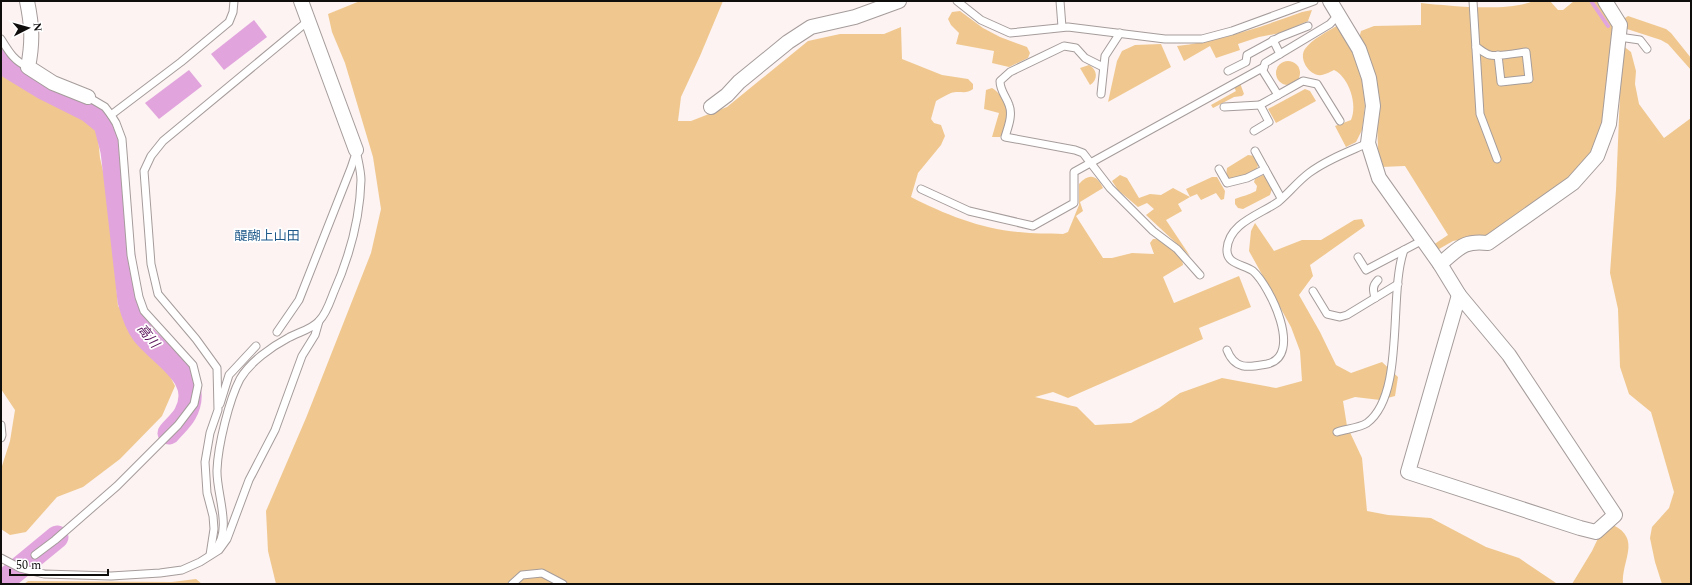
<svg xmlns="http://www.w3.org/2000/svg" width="1692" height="585" font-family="Spectral,'Noto Sans JP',serif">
  <rect width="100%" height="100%" fill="#fcf3f2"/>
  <!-- green -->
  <g fill="#f0c88f">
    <path d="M 360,1 L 723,1 L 700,56 L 681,97 L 678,121 L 691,121 L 727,107 L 808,41 L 840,34 L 884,34 L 901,27 L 902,59 L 942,75 L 968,79 L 973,84 L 973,89 C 966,95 959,90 951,93 C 946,95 941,98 936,101 L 931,119 L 934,123 L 941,125 L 945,136 L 941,145 L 918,173 L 911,197 C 944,214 981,229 1019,232 C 1033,234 1048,233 1063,234 L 1068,232 L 1079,205 L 1079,184 C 1089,173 1097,175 1103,188 L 1080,202 L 1083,211 L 1076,216 L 1103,258 L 1112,258 L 1132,253 L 1154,254 L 1150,243 L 1153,239 C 1155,239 1160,239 1162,240 C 1170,244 1183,256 1183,265 L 1163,277 L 1174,303 L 1239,276 L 1251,307 L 1199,328 L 1203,339 L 1068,398 L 1053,392 L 1035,397 L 1077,407 L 1095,425 L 1131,423 L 1159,408 L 1180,393 L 1222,378 L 1276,388 L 1302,381 L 1300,351 L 1291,327 L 1249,251 L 1251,231 L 1255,223 L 1274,251 L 1302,240 L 1321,240 L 1354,220 L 1362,219 L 1365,226 L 1310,265 L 1313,276 L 1299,295 L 1320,332 L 1336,365 L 1351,373 L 1382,362 L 1398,377 L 1395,396 L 1380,400 L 1355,397 L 1343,401 L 1347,426 L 1362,458 L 1367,511 L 1388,515 L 1431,518 L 1486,547 L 1519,558 L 1556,583 L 1566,584 L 276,584 L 268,551 L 266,511 L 306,418 L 371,253 L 381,209 L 373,157 L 345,63 L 332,32 L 328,14 Z"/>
    <path d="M 1533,1 L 1550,1 L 1558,10 L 1563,10 L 1574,1 L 1601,1 L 1613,21 L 1616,37 L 1606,116 L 1594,148 L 1584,164 L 1558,189 L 1487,235 L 1453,241 L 1439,249 L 1435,249 L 1433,245 L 1448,235 L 1405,166 L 1381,167 L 1378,149 L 1376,96 L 1359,39 L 1361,31 L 1374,26 L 1421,25 L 1421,3 C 1449,6 1509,12 1533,1 Z"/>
    <path d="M 1312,10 L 1308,21 L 1280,33 L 1259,37 L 1238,44 L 1240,50 L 1216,58 L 1210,46 L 1184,61 L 1177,46 C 1220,41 1261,27 1302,12 Z"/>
    <polygon points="960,11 983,28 1000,37 1027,47 1030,53 1028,58 1009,67 992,63 994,51 956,44 959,33 951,25 948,19 952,12"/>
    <polygon points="1628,16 1666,29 1671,33 1691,58 1691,70 1668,44 1661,40 1627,29 1622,20"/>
    <path d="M 1338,25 L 1361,68 L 1365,106 L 1362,130 L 1356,142 L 1346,147 L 1335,126 L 1351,120 C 1358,105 1349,77 1334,70 C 1330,72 1326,74 1322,75 C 1310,77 1298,59 1305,49 C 1312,39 1327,32 1338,25 Z"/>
    <polygon points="1161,44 1171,67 1108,102 1117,61 1122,51 1135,45"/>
    <polygon points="1622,45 1631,52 1636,71 1635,84 1639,104 1664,138 1691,118 1691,584 1662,584 1655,562 1650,538 1652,527 1669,508 1674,492 1651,412 1629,394 1620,367 1618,309 1610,273 1616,190"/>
    <circle cx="1288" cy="73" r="12"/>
    <path d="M 1089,65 C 1098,70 1098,80 1090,85 L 1080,68 Z"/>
    <polygon points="1,75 21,84 97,128 100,158 106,184 118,190 123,208 126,239 113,250 118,306 163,362 175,386 162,416 120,459 83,487 57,497 26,532 10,535 1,529 1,469 10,441 15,410 1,389"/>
    <polygon points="1240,83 1244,94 1242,96 1234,97 1213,108 1211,105 1236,91 1234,87"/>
    <path d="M 992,88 C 1007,96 1013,125 1000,137 L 992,137 L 999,113 L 984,109 L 986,90 Z"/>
    <polygon points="1305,89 1310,91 1316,101 1276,123 1268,109"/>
    <path d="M 1248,155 L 1255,156 C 1267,174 1241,176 1230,179 L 1226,176 L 1227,168 Z"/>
    <polygon points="1120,175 1127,178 1139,198 1150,194 1161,195 1173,188 1190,197 1178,204 1182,211 1166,220 1190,256 1146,215 1154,209 1147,203 1138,207 1118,190 1112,181"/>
    <path d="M 1263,175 L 1266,177 L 1272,189 L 1270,195 L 1243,209 L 1238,208 L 1235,204 L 1235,199 C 1242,196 1249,195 1256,191 L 1257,186 L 1254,182 L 1255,179 Z"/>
    <polygon points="1212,177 1217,177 1225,191 1224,199 1221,200 1216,193 1201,200 1197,194 1190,197 1186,189"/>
    <path d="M 1613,525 C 1642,539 1621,561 1623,584 L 1572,584 L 1592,551 L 1602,530 Z"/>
    <polygon points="196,579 202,584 24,584 28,581 172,582"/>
  </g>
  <!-- water -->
  <g fill="#e1a4dd">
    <polygon points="254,20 267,37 224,70 211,54"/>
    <polygon points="189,70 202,86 159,119 145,103"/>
  </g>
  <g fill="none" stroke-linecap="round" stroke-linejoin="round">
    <!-- stream -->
    <polyline stroke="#e1a4dd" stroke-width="4" points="1591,1 1608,26"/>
    <!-- river -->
    <g stroke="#e1a4dd" stroke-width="23">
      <path d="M 1,58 L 7,66 L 43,88 L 89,111 L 105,124 L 112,151 L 129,301 C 132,312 136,325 143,334 C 162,358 205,378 185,414 C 181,421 174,427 169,433"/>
      <polyline points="1,583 57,537"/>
    </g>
    <defs>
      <g id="service">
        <polyline points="957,1 981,20 1010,33 1068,27 1165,39 1202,39 1232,31 1314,1"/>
        <polyline points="1060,1 1062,27"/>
        <polyline points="1473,1 1480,114 1497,159"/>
        <polyline points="1619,37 1640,40 1647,49"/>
        <path d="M 1,39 C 9,52 14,61 28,67"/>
        <polyline points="1273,40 1280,54"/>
        <path d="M 1476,47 C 1480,49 1485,54 1490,55 C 1496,57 1518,53 1526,52 L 1529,79 L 1501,82 L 1498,55"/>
        <path d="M 1103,67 L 1085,58 L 1076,48 L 1064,46 L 1010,72 L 1000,81 C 1000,91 1006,96 1009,105 C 1013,115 1008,127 1005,137 L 1075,150 L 1083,153 L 1110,188 L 1153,231 L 1177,249 L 1200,275"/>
        <polyline points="1228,71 1246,62 1247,55 1280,37 1308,26"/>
        <polyline points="1101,94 1105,56 1120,33"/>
        <polyline points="1278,95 1263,71 1265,63 1330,24 1338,15"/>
        <polyline points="88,97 105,107 111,115"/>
        <polyline points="1224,107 1260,105"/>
        <polyline points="1254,131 1269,122 1260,105 1303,81 1317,84 1340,121"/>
        <polyline points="1255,151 1281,198"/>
        <polyline points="1219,169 1227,183 1247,178 1265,169"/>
        <polyline points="921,189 969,211 1033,226 1074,203 1074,172 1264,67"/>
        <polyline points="1358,257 1366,270 1423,240"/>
        <polyline points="1313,291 1327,314 1340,317 1347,315 1398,284"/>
        <path d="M 1375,298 C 1373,290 1372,286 1378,280"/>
        <polyline points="277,332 299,300 351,168 356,153"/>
        <path d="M 1227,350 C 1235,371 1250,367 1267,364 C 1304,356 1270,286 1253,271 C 1244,264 1226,265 1227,249 C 1229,223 1259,215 1278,202 C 1289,193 1297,182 1309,173 C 1326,160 1348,152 1368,143"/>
        <polyline points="220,404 229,375 256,346"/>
        <polyline points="1,425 2,435 1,438"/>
        <path d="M 1337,432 C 1346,429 1359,428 1367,423 C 1406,394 1388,294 1404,250"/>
        <path d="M 215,549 C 233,530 216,493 217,470 C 218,445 229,400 240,379 C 250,362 271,347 288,338 C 298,332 311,330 319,321 C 326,314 330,302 333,294 C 349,258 360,220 361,180 C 361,171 358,160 356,150"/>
        <polyline points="35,555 55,540 117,486 178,425 194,404 198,385 193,365 144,311 139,297 131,255 122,139 116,123 111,115 181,62 229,22 233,12 234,1"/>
        <polyline points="210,555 214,529 213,516 207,493 205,462 210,433 218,410 217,368 196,339 158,294 151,264 144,171 151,156 163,141 308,21"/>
        <polyline points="1,558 20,568 44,574 111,576 160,573 182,570 200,562 219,550 227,539 249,480 275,430 302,356 315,335 319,321"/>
        <polyline points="512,584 522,575 542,573 563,584"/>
      </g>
      <g id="minor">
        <path d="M 27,1 C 32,25 33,42 28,67 L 53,83 L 88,97"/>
        <polyline points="301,1 356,150"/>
        <polyline points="1330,1 1359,49 1369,78 1373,106 1368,143 1379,178 1440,264 1459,295"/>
        <polyline points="711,107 727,95 739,82 788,42 811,27 855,17 899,1"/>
        <path d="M 1440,264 C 1459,249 1462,240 1488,243 L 1573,183 L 1597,156 L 1609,124 L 1620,25 L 1605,1"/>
        <polygon points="1459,295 1509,355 1615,515 1596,532 1580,528 1408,472"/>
      </g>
    </defs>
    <!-- service casing -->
    <use href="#service" stroke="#a59c9b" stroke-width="9"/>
    <!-- minor casing -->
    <use href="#minor" stroke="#a59c9b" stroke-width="16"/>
    <!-- service -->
    <use href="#service" stroke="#fff" stroke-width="7"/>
    <!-- minor -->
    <use href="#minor" stroke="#fff" stroke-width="14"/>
  </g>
  <g text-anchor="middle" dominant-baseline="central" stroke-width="3.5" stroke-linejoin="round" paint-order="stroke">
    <!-- neighbourhood labels -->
    <g font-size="13" fill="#1f598a" stroke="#fff">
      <text x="267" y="236">醍醐上山田</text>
    </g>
    <!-- water labels -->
    <g font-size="13" font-style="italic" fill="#5a1259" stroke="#fff">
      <text transform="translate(148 336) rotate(51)">高川</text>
    </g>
  </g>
  <!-- border -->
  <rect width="1692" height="585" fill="none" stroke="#100d0d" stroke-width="4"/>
  <!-- north arrow -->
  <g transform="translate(28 28) rotate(84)" stroke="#ffffff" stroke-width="3" paint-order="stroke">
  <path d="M0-3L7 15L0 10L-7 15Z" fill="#100d0d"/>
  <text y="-6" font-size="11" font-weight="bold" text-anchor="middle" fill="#100d0d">N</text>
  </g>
  <!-- scale -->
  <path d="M10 569v6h98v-6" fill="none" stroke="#100d0d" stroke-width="2"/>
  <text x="16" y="569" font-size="12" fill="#100d0d" stroke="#ffffff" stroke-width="3" paint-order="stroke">50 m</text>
</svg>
